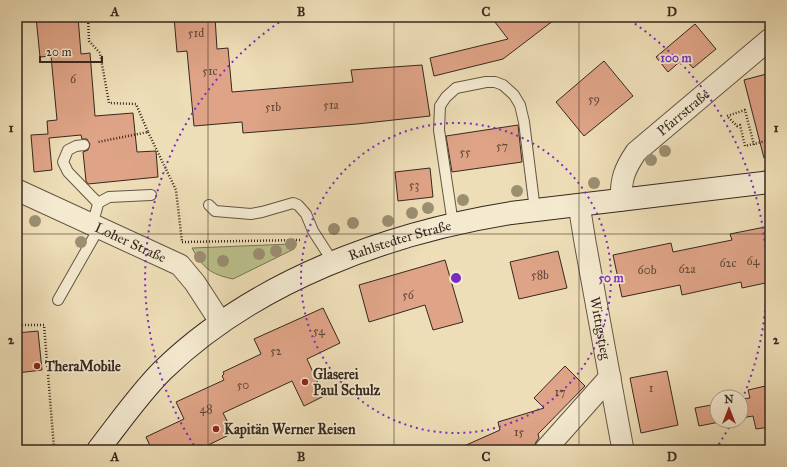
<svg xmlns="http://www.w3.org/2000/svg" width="787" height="467" font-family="'IM FELL Great Primer',serif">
  <rect width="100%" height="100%" fill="#eedeb7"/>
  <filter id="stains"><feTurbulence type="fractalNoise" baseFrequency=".005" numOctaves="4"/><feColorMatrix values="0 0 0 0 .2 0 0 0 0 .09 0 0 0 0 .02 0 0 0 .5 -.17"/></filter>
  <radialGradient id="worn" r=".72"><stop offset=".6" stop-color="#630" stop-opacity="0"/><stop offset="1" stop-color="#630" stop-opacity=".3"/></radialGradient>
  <!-- grass -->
  <path fill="#bbc18d" stroke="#787456" d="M 292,244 L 294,249 L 233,279 C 210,274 203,268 192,248 Z"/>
  <!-- building -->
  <g fill="#dfa487" stroke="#36281f">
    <polygon points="36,17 78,17 81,54 90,53 95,116 133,113 137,152 156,151 158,177 88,184 86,181 83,152 88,150 90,144 87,139 82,139 81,135 49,138 52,170 34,172 31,135 48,134 47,121 57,120 51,56 40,57"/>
    <polygon points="174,17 215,17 217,49 228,48 232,92 353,82 351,70 422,65 430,116 357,124 243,133 242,122 194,126 187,51 177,52"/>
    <polygon points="491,17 558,17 503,59 434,76 430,58 508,39"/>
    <polygon points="695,24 716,49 693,68 684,58 668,72 656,57"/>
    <polygon points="604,61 633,96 584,136 556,102"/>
    <polygon points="770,73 770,157 764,158 744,80"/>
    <polygon points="518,125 522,162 452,172 446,136"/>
    <polygon points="430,168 433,197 398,201 395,172"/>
    <polygon points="770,226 770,282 742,288 741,282 682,295 680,285 622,297 613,255 671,243 673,252 732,240 730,234"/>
    <polygon points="558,251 567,288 519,299 510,262"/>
    <polygon points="445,260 463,322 433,330 425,305 369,322 359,285"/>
    <polygon points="323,308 340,343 307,359 324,396 304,406 292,381 223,413 233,433 198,450 152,450 146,437 184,419 176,402 224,380 222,376 224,374 223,372 261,354 254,339"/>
    <polygon points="38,331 42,370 17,373 17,333"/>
    <polygon points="565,366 585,386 538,434 539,438 536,442 533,450 455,450 500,430 498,422 544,408 534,398"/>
    <polygon points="667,371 678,425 641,433 630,378"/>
    <polygon points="770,385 770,427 756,429 753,416 741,418 741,399 750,398 748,390"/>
    <polygon points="717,404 717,421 725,421 699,426 695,408"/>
  </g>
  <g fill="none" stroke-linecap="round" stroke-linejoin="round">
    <defs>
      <g id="service">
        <polyline points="84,145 76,146 68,150 63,162 68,172 98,203 97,208 92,225"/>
        <polyline points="98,203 109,197 151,195"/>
        <polyline points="209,205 215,211 251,214 262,212 293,203 298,205 306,214 313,231 333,262"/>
        <polyline points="453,224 439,130 440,106 446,97 456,88 486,82 495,82 503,85 514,95 520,105 524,122 535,210"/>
        <polyline points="58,300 99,228"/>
      </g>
      <g id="minor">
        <path id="s1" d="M 17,190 L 180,265 L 195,283 L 221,323"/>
        <path id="s2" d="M 621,200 C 621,179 624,170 636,152 L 770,39"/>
        <path id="s3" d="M 579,205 L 585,242 L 623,450"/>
        <polyline points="545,450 610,377"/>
      </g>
      <g id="secondary">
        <path id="s4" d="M 98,450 C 119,423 139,394 163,370 C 255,281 387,233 511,213 L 770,182"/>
      </g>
    </defs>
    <!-- service casing -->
    <use href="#service" stroke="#645645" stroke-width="12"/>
    <!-- minor casing -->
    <use href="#minor" stroke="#645645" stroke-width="23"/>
    <!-- secondary casing -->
    <use href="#secondary" stroke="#36281f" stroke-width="24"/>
    <!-- path -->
    <g stroke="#36281f" stroke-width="2.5" stroke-dasharray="1 2" stroke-linecap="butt">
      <polyline points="88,17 89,41 100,53 109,103 136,104 148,132 98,142"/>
      <polyline points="148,132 176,190 182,242"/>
      <polyline points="754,145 745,110 727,116 737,126 740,125 745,146 770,140"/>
      <polyline points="182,242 301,240"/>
      <polyline points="17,318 17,325 44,325 54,448 56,450"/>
    </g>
    <!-- service -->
    <use href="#service" stroke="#f4ead0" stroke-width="10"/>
    <!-- minor -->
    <use href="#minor" stroke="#f4ead0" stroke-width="21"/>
    <!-- secondary -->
    <use href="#secondary" stroke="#f4ead0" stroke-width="22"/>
  </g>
  <!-- trees -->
  <g fill="#9b8f72">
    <circle cx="665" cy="151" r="6"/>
    <circle cx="651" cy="160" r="6"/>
    <circle cx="594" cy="183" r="6"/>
    <circle cx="517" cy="191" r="6"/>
    <circle cx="463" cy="200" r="6"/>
    <circle cx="428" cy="208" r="6"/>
    <circle cx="412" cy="213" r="6"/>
    <circle cx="35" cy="221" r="6"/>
    <circle cx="388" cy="221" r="6"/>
    <circle cx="353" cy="223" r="6"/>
    <circle cx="334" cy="229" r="6"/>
    <circle cx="81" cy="242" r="6"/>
    <circle cx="291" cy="244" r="6"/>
    <circle cx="276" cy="251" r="6"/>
    <circle cx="259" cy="254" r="6"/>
    <circle cx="200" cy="257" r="6"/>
    <circle cx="223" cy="261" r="6"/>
  </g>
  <!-- grid -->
  <path fill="none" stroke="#36281f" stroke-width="1" stroke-opacity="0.55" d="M 208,17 L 208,450M 394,17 L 394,450M 579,17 L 579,450M 17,234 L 770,234"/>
  <!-- distance rings -->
  <g fill="none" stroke="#7b2cbf" stroke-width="2" stroke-dasharray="2 4">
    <circle cx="456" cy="278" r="155"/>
    <path d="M732 422A311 311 0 0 1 715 450M197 450A311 311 0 0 1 287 17M625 17A311 311 0 0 1 741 402"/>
  </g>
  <!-- markers -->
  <g fill="#8f2418" stroke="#f4ead0" stroke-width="1.5">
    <circle cx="37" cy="366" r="4"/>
    <circle cx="305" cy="382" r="4"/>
    <circle cx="216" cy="429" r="4"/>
  </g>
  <g text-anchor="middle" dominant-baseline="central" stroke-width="3.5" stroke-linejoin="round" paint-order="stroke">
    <!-- number labels -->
    <g font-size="12" fill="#604739">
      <text x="196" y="33">51d</text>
      <text x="210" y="71">51c</text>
      <text x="73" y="79">6</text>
      <text x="594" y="99">59</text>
      <text x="331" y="105">51a</text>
      <text x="273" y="107">51b</text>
      <text x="502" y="146">57</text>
      <text x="465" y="152">55</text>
      <text x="414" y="185">53</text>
      <text x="753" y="261">64</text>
      <text x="728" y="263">62c</text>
      <text x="687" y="269">62a</text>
      <text x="647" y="270">60b</text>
      <text x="540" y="275">58b</text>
      <text x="408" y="295">56</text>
      <text x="319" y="331">54</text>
      <text x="276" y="351">52</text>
      <text x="243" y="385">50</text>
      <text x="651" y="388">1</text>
      <text x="560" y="392">17</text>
      <text x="206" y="409">48</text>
      <text x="519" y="432">15</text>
    </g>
    <!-- street labels -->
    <g font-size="14" fill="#36281f" stroke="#f4ead0">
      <text stroke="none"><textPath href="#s2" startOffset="113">Pfarrstraße</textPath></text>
      <text stroke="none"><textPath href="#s4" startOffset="376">Rahlstedter Straße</textPath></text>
      <text stroke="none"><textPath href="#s1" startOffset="125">Loher Straße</textPath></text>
      <text stroke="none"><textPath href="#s3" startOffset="125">Wittigstieg</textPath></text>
    </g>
    <!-- poi labels -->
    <g font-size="14" font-weight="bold" fill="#36281f" stroke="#f4ead0" text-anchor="start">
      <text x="45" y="366">TheraMobile</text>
      <text x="313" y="374">Glaserei<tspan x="313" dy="16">Paul Schulz</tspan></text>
      <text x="224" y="429">Kapitän Werner Reisen</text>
    </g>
  </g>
  <circle cx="456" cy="278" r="6" fill="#7b2cbf" stroke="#f4ead0" stroke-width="2"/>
  <g font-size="12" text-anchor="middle" font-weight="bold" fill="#7b2cbf" stroke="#f4ead0" stroke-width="3.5" stroke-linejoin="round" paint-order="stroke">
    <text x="676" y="62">100 m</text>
    <text x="611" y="282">50 m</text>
  </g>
  <!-- margin -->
  <rect width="787" height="467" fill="none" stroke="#eedeb7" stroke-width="44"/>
  <!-- north arrow -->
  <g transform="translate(729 409)"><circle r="19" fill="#f4ead0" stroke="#a89c89"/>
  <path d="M0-3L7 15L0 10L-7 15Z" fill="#8f2418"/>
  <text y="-6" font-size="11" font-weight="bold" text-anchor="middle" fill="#36281f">N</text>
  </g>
  <!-- scale -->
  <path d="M40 56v6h62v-6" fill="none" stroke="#36281f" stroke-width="2"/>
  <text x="46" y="56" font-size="12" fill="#36281f" stroke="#f4ead0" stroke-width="3" paint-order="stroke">20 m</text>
  <rect x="22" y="22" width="743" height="423" fill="none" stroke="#36281f" stroke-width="1.5"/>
  <g font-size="13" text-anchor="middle" font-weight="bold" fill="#36281f">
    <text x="115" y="16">A</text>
    <text x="301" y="16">B</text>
    <text x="486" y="16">C</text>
    <text x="672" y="16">D</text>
    <text x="11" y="132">1</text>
    <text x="776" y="132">1</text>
    <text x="11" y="344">2</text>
    <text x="776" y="344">2</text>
    <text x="115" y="461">A</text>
    <text x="301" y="461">B</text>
    <text x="486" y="461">C</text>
    <text x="672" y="461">D</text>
  </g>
  <rect width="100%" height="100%" filter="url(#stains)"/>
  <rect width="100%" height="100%" fill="url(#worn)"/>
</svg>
